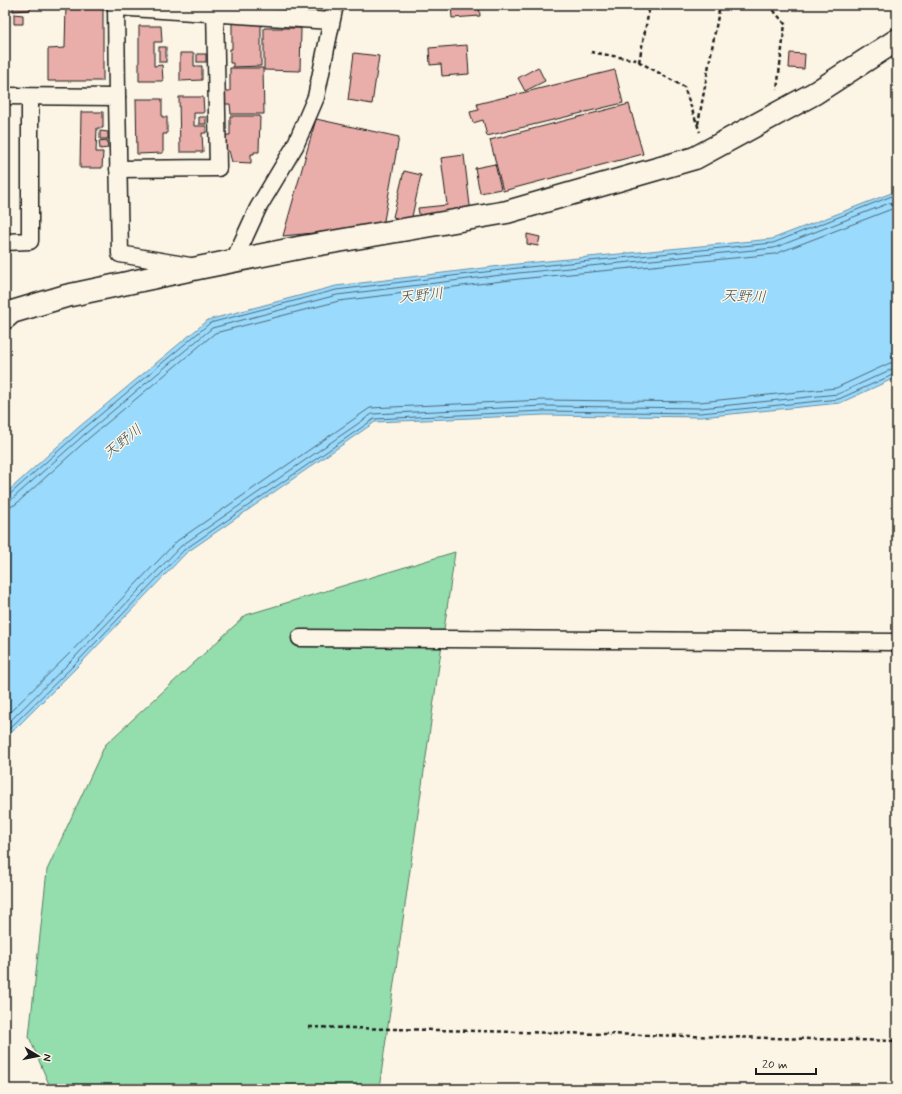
<svg xmlns="http://www.w3.org/2000/svg" width="902" height="1094" font-family="Mynerve,'Klee One',sans-serif">
  <rect width="100%" height="100%" fill="#fcf5e5"/>
  <filter id="ink" filterUnits="userSpaceOnUse"><feTurbulence type="fractalNoise" baseFrequency=".025" numOctaves="2"/><feDisplacementMap in="SourceGraphic" scale="8" xChannelSelector="R" yChannelSelector="G"/><feConvolveMatrix kernelMatrix="1 2 1 2 8 2 1 2 1" color-interpolation-filters="sRGB"/></filter>
  <g filter="url(#ink)">
    <!-- green -->
    <polygon fill="#94ddac" stroke="#587c64" points="455,552 379,1089 51,1089 29,1037 47,870 105,745 246,615"/>
    <!-- water -->
    <polygon fill="#9adafc" stroke="#688ea2" points="897,189 897,377 840,403 701,417 544,415 375,422 186,553 80,664 9,735 5,746 5,494 79,427 208,320 336,286 517,264 772,239 894,192"/>
    <g fill="none" stroke-linecap="round" stroke-linejoin="round">
      <!-- shore -->
      <g stroke="#4e6876" stroke-width="1">
        <polyline points="5,496 9,495 82,430 210,323 336,290 518,268 773,243 897,194"/>
        <polyline points="5,501 12,499 85,434 212,328 337,295 518,273 774,248 897,200"/>
        <polyline points="5,507 10,507 16,504 89,438 215,333 339,301 519,279 775,254 897,207"/>
        <polyline points="5,717 70,653 177,541 370,408 544,400 700,402 836,388 890,363 897,362"/>
        <polyline points="5,726 74,658 181,546 372,414 544,406 701,408 838,394 892,369 897,368"/>
        <polyline points="5,733 78,661 184,550 374,419 544,411 701,413 839,399 897,373"/>
      </g>
    </g>
    <!-- building -->
    <g fill="#e9aea9" stroke="#1c1c1c">
      <polygon points="13,5 30,5 30,10 13,11"/>
      <polygon points="66,5 103,5 103,81 48,81 48,49 65,48"/>
      <polygon points="295,5 318,5 317,9 295,7"/>
      <polygon points="451,5 479,5 480,16 452,18"/>
      <polygon points="14,14 23,15 23,24 14,24"/>
      <polygon points="261,22 261,66 233,67 233,63 230,63 230,49 232,49 232,23"/>
      <polygon points="139,26 161,26 162,42 154,42 154,66 162,65 163,81 139,81"/>
      <polygon points="264,28 301,28 300,71 264,70"/>
      <polygon points="467,45 469,74 442,76 441,64 430,65 429,48"/>
      <rect x="159" y="47" width="7" height="15"/>
      <polygon points="180,53 194,53 194,66 202,66 202,80 180,81"/>
      <polygon points="354,53 379,56 372,104 348,100"/>
      <polygon points="790,53 805,54 804,69 789,68"/>
      <rect x="197" y="54" width="9" height="8"/>
      <polygon points="538,67 545,81 525,91 518,78"/>
      <polygon points="230,68 263,68 264,114 231,114 230,104 225,104 225,91 230,91"/>
      <polygon points="615,70 623,103 487,136 483,120 473,123 470,112 479,110 477,104"/>
      <polygon points="179,97 203,97 204,113 194,113 194,126 206,126 206,133 202,133 203,152 180,152"/>
      <polygon points="136,99 162,99 162,117 167,117 167,134 163,134 163,153 137,154"/>
      <polygon points="629,104 643,154 503,191 490,140"/>
      <polygon points="81,112 103,112 103,128 97,128 96,152 103,152 102,168 80,168"/>
      <polygon points="5,113 7,196 5,196"/>
      <polygon points="230,116 260,116 259,152 254,152 254,154 251,154 251,163 232,162 229,151 225,151 226,135 230,135"/>
      <rect x="199" y="117" width="7" height="7"/>
      <polygon points="316,119 399,137 383,226 283,236"/>
      <polygon points="100,131 108,132 108,139 100,139"/>
      <polygon points="107,140 108,148 100,149 99,141"/>
      <polygon points="464,155 471,214 420,219 418,208 447,205 441,158"/>
      <polygon points="495,164 501,189 480,193 475,168"/>
      <polygon points="404,171 421,175 411,221 393,217"/>
      <polygon points="527,234 540,237 538,246 527,244"/>
    </g>
    <g fill="none" stroke-linecap="round" stroke-linejoin="round">
      <defs>
        <g id="street">
          <polyline points="116,5 117,97 120,254 190,266"/>
          <polyline points="116,7 331,21"/>
          <polyline points="5,96 117,97"/>
          <polyline points="118,169 218,168 215,5"/>
          <polyline points="5,242 30,241 30,97"/>
          <polyline points="234,260 258,208 295,146 316,97 335,5"/>
          <polyline points="300,638 897,642"/>
        </g>
        <polyline id="secondary" points="5,318 12,312 66,296 198,268 303,247 507,212 695,158 815,93 897,40"/>
      </defs>
      <!-- street casing -->
      <use href="#street" stroke="#1c1c1c" stroke-width="19"/>
      <!-- secondary casing -->
      <use href="#secondary" stroke="#1c1c1c" stroke-width="25"/>
      <!-- path -->
      <g stroke="#1c1c1c" stroke-width="2.5" stroke-dasharray="4 3" stroke-linecap="butt">
        <polyline points="769,5 785,24 777,90"/>
        <polyline points="591,52 636,60 684,87 700,132"/>
        <polyline points="639,62 650,5"/>
        <polyline points="698,124 720,5"/>
        <polyline points="309,1027 897,1041"/>
      </g>
      <!-- street -->
      <use href="#street" stroke="#fcf5e5" stroke-width="16"/>
      <!-- secondary -->
      <use href="#secondary" stroke="#fcf5e5" stroke-width="22"/>
    </g>
  </g>
  <g text-anchor="middle" dominant-baseline="central" stroke-width="3" stroke-linejoin="round" paint-order="stroke">
    <!-- water labels -->
    <g font-size="15" font-style="italic" fill="#42555f" stroke="#fcf5e5">
      <text transform="translate(421 296) rotate(-6)">天野川</text>
      <text transform="translate(744 297) rotate(2)">天野川</text>
      <text transform="translate(123 442) rotate(-39)">天野川</text>
    </g>
  </g>
  <!-- margin -->
  <rect width="902" height="1094" fill="none" stroke="#fcf5e5" stroke-width="20"/>
  <rect x="10" y="10" width="882" height="1074" fill="none" stroke="#1c1c1c" stroke-width="1.5" filter="url(#ink)"/>
  <!-- north arrow -->
  <g transform="translate(38 1056) rotate(100)" stroke="#fcf5e5" stroke-width="3" paint-order="stroke">
  <path d="M0-3L7 15L0 10L-7 15Z" fill="#1c1c1c"/>
  <text y="-6" font-size="11" font-weight="bold" text-anchor="middle" fill="#1c1c1c">N</text>
  </g>
  <!-- scale -->
  <path d="M756 1068v6h60v-6" fill="none" stroke="#1c1c1c" stroke-width="2"/>
  <text x="762" y="1068" font-size="12" fill="#1c1c1c" stroke="#fcf5e5" stroke-width="3" paint-order="stroke">20 m</text>
</svg>
